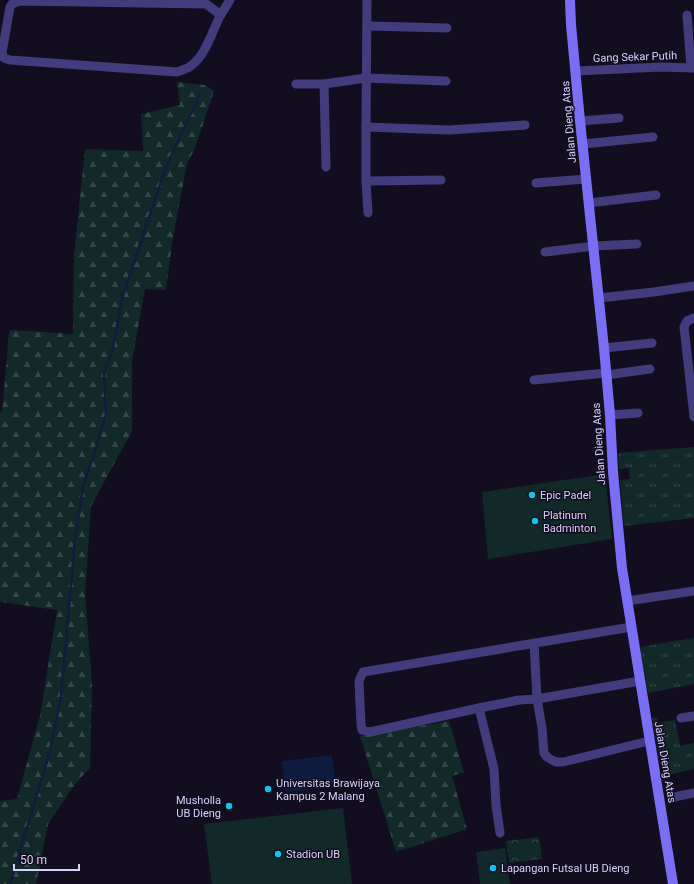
<svg xmlns="http://www.w3.org/2000/svg" width="694" height="884" font-family="Roboto,sans-serif">
  <defs>
    <pattern id="grass-tufts" width="24" height="20" patternUnits="userSpaceOnUse"><rect width="24" height="20" fill="#122929"/><path d="M3 7l-1-3M5 7V3M7 7l1-3M15 17l-1-3M17 17v-4M19 17l1-3" fill="none" stroke="#344749"/></pattern>
    <pattern id="forest-firs" width="22" height="20" patternUnits="userSpaceOnUse"><rect width="22" height="20" fill="#122929"/><path d="M5 1l3.5 6h-7zM16 11l3.5 6h-7z" fill="#344749"/></pattern>
    <pattern id="park-crowns" width="20" height="18" patternUnits="userSpaceOnUse"><rect width="20" height="18" fill="#122929"/><path d="M2 6a3 3 0 1 1 6 0M12 15a3 3 0 1 1 6 0" fill="none" stroke="#344749"/></pattern>
  </defs>
  <rect width="100%" height="100%" fill="#120e20"/>
  <!-- grass -->
  <g fill="url(#grass-tufts)">
    <polygon points="694,447 694,518 624,526 620,480 630,479 629,468 619,469 618,453"/>
    <polygon points="694,638 694,684 648,693 640,647"/>
    <polygon points="657,717 658,723 675,720 680,746 694,743 694,769 663,776 652,718"/>
  </g>
  <!-- forest -->
  <g fill="url(#forest-firs)">
    <polygon points="177,82 204,85 214,91 195,148 187,164 173,237 166,290 145,289 132,361 132,431 91,506 85,594 92,684 90,768 76,783 48,824 36,884 0,884 0,801 17,799 40,716 57,610 0,602 0,412 2,412 9,333 11,330 14,330 73,334 74,256 85,149 143,151 141,114 180,105"/>
    <polygon points="449,721 464,772 452,776 467,829 396,852 360,736"/>
  </g>
  <!-- park -->
  <polygon fill="url(#park-crowns)" points="539,837 542,859 509,863 506,841"/>
  <!-- pitch -->
  <g fill="#122929">
    <polygon points="605,474 612,539 488,559 482,492"/>
    <polygon points="343,808 352,884 212,884 204,824"/>
    <polygon points="534,843 536,854 513,857 512,846"/>
    <polygon points="505,848 510,884 480,884 476,852"/>
  </g>
  <!-- water -->
  <polygon fill="#0e1d3f" points="332,755 336,787 285,792 282,761"/>
  <g fill="none" stroke-linecap="round" stroke-linejoin="round">
    <!-- stream -->
    <polyline stroke="#0e1d3f" stroke-width="2.5" points="10,884 50,751 61,696 75,539 83,486 96,448 106,414 104,372 112,352 123,295 166,167 200,94"/>
    <!-- street -->
    <g stroke="#433c7c" stroke-width="9">
      <polyline points="367,0 366,127 366,181 368,213"/>
      <path d="M 221,15 L 206,4 L 19,1 L 12,4 L 10,7 L 2,53 L 4,58 L 10,60 L 177,72 C 182,70 188,69 192,65 C 206,54 212,32 220,16 C 223,11 227,5 230,0"/>
      <polyline points="687,15 691,68"/>
      <polyline points="368,26 447,28"/>
      <polyline points="576,71 661,67 694,68"/>
      <polyline points="296,84 324,84 366,78 446,81"/>
      <polyline points="324,84 326,167"/>
      <polyline points="580,121 619,118"/>
      <polyline points="366,127 449,130 525,125"/>
      <polyline points="583,144 653,137"/>
      <polyline points="366,181 441,180"/>
      <polyline points="536,183 586,179"/>
      <polyline points="589,203 656,195"/>
      <polyline points="545,252 594,246 637,244"/>
      <polyline points="599,298 654,292 694,286"/>
      <polyline points="694,318 687,321 684,327 694,417"/>
      <polyline points="604,348 652,343"/>
      <polyline points="606,375 650,369"/>
      <polyline points="534,380 606,373"/>
      <polyline points="610,415 638,413"/>
      <polyline points="627,601 694,591"/>
      <polyline points="534,643 537,699 542,728 544,753 547,757 552,760 556,762 563,762 649,741"/>
      <path d="M 479,708 L 370,732 L 362,730 L 361,725 L 359,681 L 363,672 L 369,671 C 456,656 543,641 631,627"/>
      <polyline points="681,718 694,716"/>
      <polyline points="674,797 694,793"/>
      <polyline points="500,833 496,805 494,769 479,708 519,700 537,699 640,681"/>
    </g>
    <!-- secondary -->
    <polyline stroke="#7a6ef5" stroke-width="10" points="570,0 571,25 580,121 604,348 610,415 613,472 622,568 673,884"/>
  </g>
  <!-- markers -->
  <g fill="#0fc5e9" stroke="#120e20" stroke-width="1.5">
    <circle cx="532" cy="495" r="4"/>
    <circle cx="535" cy="521" r="4"/>
    <circle cx="268" cy="789" r="4"/>
    <circle cx="229" cy="806" r="4"/>
    <circle cx="278" cy="854" r="4"/>
    <circle cx="493" cy="868" r="4"/>
  </g>
  <g text-anchor="middle" dominant-baseline="central" stroke-width="3" stroke-linejoin="round" paint-order="stroke">
    <!-- street labels -->
    <g font-size="11" fill="#d8d0fc" stroke="#120e20">
      <text transform="translate(635 57) rotate(-2)">Gang Sekar Putih</text>
      <text transform="translate(569 122) rotate(-95)">Jalan Dieng Atas</text>
      <text transform="translate(599 444) rotate(-94)">Jalan Dieng Atas</text>
      <text transform="translate(665 762) rotate(80)">Jalan Dieng Atas</text>
    </g>
    <!-- poi labels -->
    <g font-size="11" fill="#d8d0fc" stroke="#120e20" text-anchor="start">
      <text x="540" y="495">Epic Padel</text>
      <text x="543" y="515">Platinum<tspan x="543" dy="13">Badminton</tspan></text>
      <text x="276" y="783">Universitas Brawijaya<tspan x="276" dy="13">Kampus 2 Malang</tspan></text>
      <text x="221" y="800" text-anchor="end">Musholla<tspan x="221" dy="13">UB Dieng</tspan></text>
      <text x="286" y="854">Stadion UB</text>
      <text x="501" y="868">Lapangan Futsal UB Dieng</text>
    </g>
  </g>
  <!-- scale -->
  <path d="M14 864v6h65v-6" fill="none" stroke="#d8d0fc" stroke-width="2"/>
  <text x="20" y="864" font-size="12" fill="#d8d0fc" stroke="#120e20" stroke-width="3" paint-order="stroke">50 m</text>
</svg>
